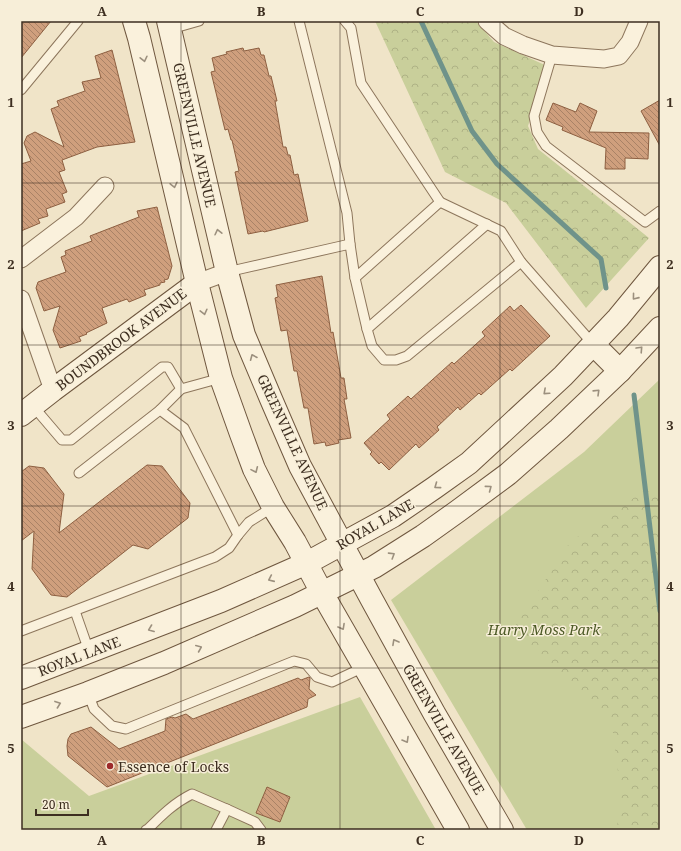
<svg xmlns="http://www.w3.org/2000/svg" width="681" height="851" font-family="'Noto Serif',serif">
  <defs>
    <pattern id="forest-crowns" width="20" height="18" patternUnits="userSpaceOnUse"><rect width="20" height="18" fill="#c9cf9b"/><path d="M2 6a3 3 0 1 1 6 0M12 15a3 3 0 1 1 6 0" fill="none" stroke="#aeb285"/></pattern>
    <pattern id="building-back-hatch" width="6" height="6" patternUnits="userSpaceOnUse"><rect width="6" height="6" fill="#cf9f7d"/><path d="M-1 5l2 2M0 0l6 6M5-1l2 2" fill="none" stroke="#a98266"/></pattern>
  </defs>
  <rect width="100%" height="100%" fill="#f0e4c8"/>
  <!-- green -->
  <g fill="#c9cf9b">
    <polygon points="660,379 660,830 527,830 391,600 584,452"/>
    <polygon points="360,697 436,830 21,830 21,739 89,796"/>
  </g>
  <!-- forest -->
  <g fill="url(#forest-crowns)">
    <polygon points="375,21 476,21 494,42 547,66 528,126 538,149 649,238 586,308 506,203 445,172"/>
    <polygon points="651,486 660,492 660,830 616,830 622,803 612,726 514,628 570,542"/>
  </g>
  <g fill="none" stroke-linecap="round" stroke-linejoin="round">
    <!-- stream -->
    <g stroke="#6f938a" stroke-width="5">
      <polyline points="421,21 472,131 497,164 601,259 606,288"/>
      <polyline points="634,395 660,611"/>
    </g>
  </g>
  <!-- building -->
  <g fill="url(#building-back-hatch)" stroke="#8d5f41">
    <polygon points="21,21 51,21 21,58"/>
    <polygon points="243,48 244,51 259,48 261,55 264,55 269,76 271,76 277,101 275,101 283,147 286,147 288,155 290,155 294,175 298,174 308,221 264,232 263,231 248,234 235,172 239,171 232,140 231,140 228,129 225,130 211,72 215,71 212,58 227,54 226,52"/>
    <polygon points="112,50 135,142 97,147 62,160 65,170 59,172 67,192 62,194 65,202 46,209 48,216 38,219 40,223 21,231 21,164 31,161 24,143 27,136 35,132 64,147 51,109 59,106 57,101 85,91 82,82 101,78 95,56"/>
    <polygon points="660,100 660,146 641,111"/>
    <polygon points="553,103 576,112 580,103 597,111 589,132 649,133 648,159 625,158 625,169 605,169 606,148 562,130 563,127 546,120"/>
    <polygon points="157,207 172,266 168,279 164,280 165,282 160,283 160,285 144,290 146,295 129,302 127,299 102,308 107,323 86,333 87,334 79,337 81,341 60,348 53,330 60,306 44,311 36,288 38,282 66,272 61,257 66,255 65,251 92,241 90,236 139,217 137,211"/>
    <polygon points="322,276 331,333 333,332 341,378 344,378 347,399 344,399 351,438 338,440 339,443 326,446 325,442 314,444 308,408 304,408 297,371 294,371 287,330 281,331 275,298 278,297 276,285"/>
    <polygon points="521,305 550,336 512,371 510,369 481,395 479,393 460,410 458,407 437,427 439,430 419,448 416,444 389,470 381,462 379,464 370,454 372,452 364,443 390,419 387,415 408,396 411,399 452,362 454,364 485,336 482,332 510,306 514,311"/>
    <polygon points="147,465 162,466 190,503 188,518 148,549 133,545 67,597 51,595 32,569 34,531 21,541 21,472 29,466 44,468 64,494 59,533"/>
    <polygon points="309,677 310,678 309,689 316,695 308,699 307,707 107,787 68,756 67,746 68,739 71,734 91,727 119,749 165,731 166,719 172,717 175,718 186,714 193,719 298,678 301,680"/>
    <polygon points="267,787 290,797 280,822 256,813"/>
  </g>
  <g fill="none" stroke-linecap="round" stroke-linejoin="round">
    <defs>
      <g id="lane">
        <polyline points="299,21 347,213 350,244"/>
        <polyline points="345,21 351,28 361,83 440,202"/>
        <polyline points="171,29 199,21"/>
        <polyline points="552,55 534,116 537,132 546,146 645,222 660,211"/>
        <polyline points="21,90 78,21"/>
        <polyline points="227,272 350,244 355,278 440,202 501,231 521,262 593,344"/>
        <polyline points="355,278 367,329 372,346 384,360 396,360 407,356 521,262"/>
        <polyline points="367,329 487,224"/>
        <polyline points="33,406 62,440 71,440 162,367 168,367 181,389"/>
        <polyline points="160,410 181,389 221,378"/>
        <polyline points="79,473 160,410 184,428 238,535"/>
        <polyline points="75,611 89,651"/>
        <polyline points="21,631 215,557 229,548 238,535 249,522 273,507"/>
        <polyline points="88,693 94,709 112,726 126,729 294,661 306,664 317,677 332,682 364,667"/>
        <path d="M 146,830 L 148,829 C 162,815 174,803 192,794 L 231,811 L 255,822 L 261,830"/>
        <polyline points="216,830 227,809"/>
      </g>
      <g id="street">
        <polyline points="487,21 504,36 523,45 552,55 604,59 619,56 630,42 639,21"/>
        <polyline points="21,259 76,217 105,186"/>
        <polyline points="197,283 227,272"/>
        <polyline points="21,299 53,390"/>
      </g>
      <g id="secondary">
        <polyline points="134,21 139,38 197,283 221,378 241,434 254,469 273,507 295,542 322,593 458,830"/>
        <polyline points="168,21 227,272 244,335 271,399 300,466 372,600 434,713 502,830"/>
        <polyline points="593,344 620,371"/>
        <polyline points="21,415 53,390 197,283"/>
        <polyline points="21,678 221,601 307,563 393,516 434,488 469,463 563,376 618,318 660,267"/>
        <polyline points="21,717 88,693 164,663 295,606 374,567 423,536 458,511 508,474 559,429 620,371 660,328"/>
      </g>
    </defs>
    <!-- lane casing -->
    <use href="#lane" stroke="#8d765c" stroke-width="11"/>
    <!-- street casing -->
    <use href="#street" stroke="#8d765c" stroke-width="19"/>
    <!-- secondary casing -->
    <use href="#secondary" stroke="#6f573f" stroke-width="24"/>
    <!-- lane -->
    <use href="#lane" stroke="#faf1dc" stroke-width="9"/>
    <!-- street -->
    <use href="#street" stroke="#faf1dc" stroke-width="17"/>
    <!-- secondary -->
    <use href="#secondary" stroke="#faf1dc" stroke-width="22"/>
  </g>
  <!-- one-way arrows -->
  <defs><path id="oneway-chevron" d="M-2-3.5L2.5 0L-2 3.5" fill="none" stroke-width="1.6" stroke-linecap="round" stroke-linejoin="round"/></defs>
  <g stroke="#9c907e">
    <use href="#oneway-chevron" transform="translate(144 59) rotate(77)"/>
    <use href="#oneway-chevron" transform="translate(174 185) rotate(77)"/>
    <use href="#oneway-chevron" transform="translate(218 232) rotate(-103)"/>
    <use href="#oneway-chevron" transform="translate(635 297) rotate(129)"/>
    <use href="#oneway-chevron" transform="translate(204 312) rotate(76)"/>
    <use href="#oneway-chevron" transform="translate(640 349) rotate(-47)"/>
    <use href="#oneway-chevron" transform="translate(253 357) rotate(-113)"/>
    <use href="#oneway-chevron" transform="translate(546 392) rotate(138)"/>
    <use href="#oneway-chevron" transform="translate(597 392) rotate(-44)"/>
    <use href="#oneway-chevron" transform="translate(255 470) rotate(66)"/>
    <use href="#oneway-chevron" transform="translate(437 486) rotate(144)"/>
    <use href="#oneway-chevron" transform="translate(489 488) rotate(-37)"/>
    <use href="#oneway-chevron" transform="translate(392 555) rotate(-32)"/>
    <use href="#oneway-chevron" transform="translate(271 579) rotate(156)"/>
    <use href="#oneway-chevron" transform="translate(342 627) rotate(61)"/>
    <use href="#oneway-chevron" transform="translate(151 629) rotate(159)"/>
    <use href="#oneway-chevron" transform="translate(395 642) rotate(-119)"/>
    <use href="#oneway-chevron" transform="translate(199 648) rotate(-23)"/>
    <use href="#oneway-chevron" transform="translate(58 704) rotate(-20)"/>
    <use href="#oneway-chevron" transform="translate(406 740) rotate(60)"/>
  </g>
  <!-- grid -->
  <path fill="none" stroke="#3d2e20" stroke-width="1" stroke-opacity="0.55" d="M 181,21 L 181,830M 340,21 L 340,830M 500,21 L 500,830M 21,183 L 660,183M 21,345 L 660,345M 21,506 L 660,506M 21,668 L 660,668"/>
  <!-- markers -->
  <circle fill="#9e2a2b" stroke="#f7eed8" stroke-width="1.5" cx="110" cy="766" r="4"/>
  <g text-anchor="middle" dominant-baseline="central" stroke-width="3" stroke-linejoin="round" paint-order="stroke">
    <!-- street labels -->
    <g font-size="14" fill="#3d2e20" stroke="#f7eed8">
      <text transform="translate(195 135) rotate(77)">GREENVILLE AVENUE</text>
      <text transform="translate(121 339) rotate(-37)">BOUNDBROOK AVENUE</text>
      <text transform="translate(293 442) rotate(65)">GREENVILLE AVENUE</text>
      <text transform="translate(375 524) rotate(-30)">ROYAL LANE</text>
      <text transform="translate(79 656) rotate(-21)">ROYAL LANE</text>
      <text transform="translate(444 729) rotate(60)">GREENVILLE AVENUE</text>
    </g>
    <!-- park labels -->
    <g font-size="14" font-style="italic" fill="#4d5a26" stroke="#f7eed8">
      <text x="544" y="629">Harry Moss Park</text>
    </g>
    <!-- poi labels -->
    <g font-size="14" fill="#3d2e20" stroke="#f7eed8" text-anchor="start">
      <text x="118" y="766">Essence of Locks</text>
    </g>
  </g>
  <!-- border -->
  <rect width="681" height="851" fill="none" stroke="#f7eed8" stroke-width="44"/>
  <!-- scale -->
  <path d="M36 809v6h52v-6" fill="none" stroke="#3d2e20" stroke-width="2"/>
  <text x="42" y="809" font-size="12" fill="#3d2e20" stroke="#f7eed8" stroke-width="3" paint-order="stroke">20 m</text>
  <rect x="22" y="22" width="637" height="807" fill="none" stroke="#3d2e20" stroke-width="1.5"/>
  <g font-size="13" text-anchor="middle" font-weight="bold" fill="#3d2e20">
    <text x="102" y="16">A</text>
    <text x="261" y="16">B</text>
    <text x="420" y="16">C</text>
    <text x="579" y="16">D</text>
    <text x="11" y="107">1</text>
    <text x="670" y="107">1</text>
    <text x="11" y="269">2</text>
    <text x="670" y="269">2</text>
    <text x="11" y="430">3</text>
    <text x="670" y="430">3</text>
    <text x="11" y="591">4</text>
    <text x="670" y="591">4</text>
    <text x="11" y="753">5</text>
    <text x="670" y="753">5</text>
    <text x="102" y="845">A</text>
    <text x="261" y="845">B</text>
    <text x="420" y="845">C</text>
    <text x="579" y="845">D</text>
  </g>
</svg>
